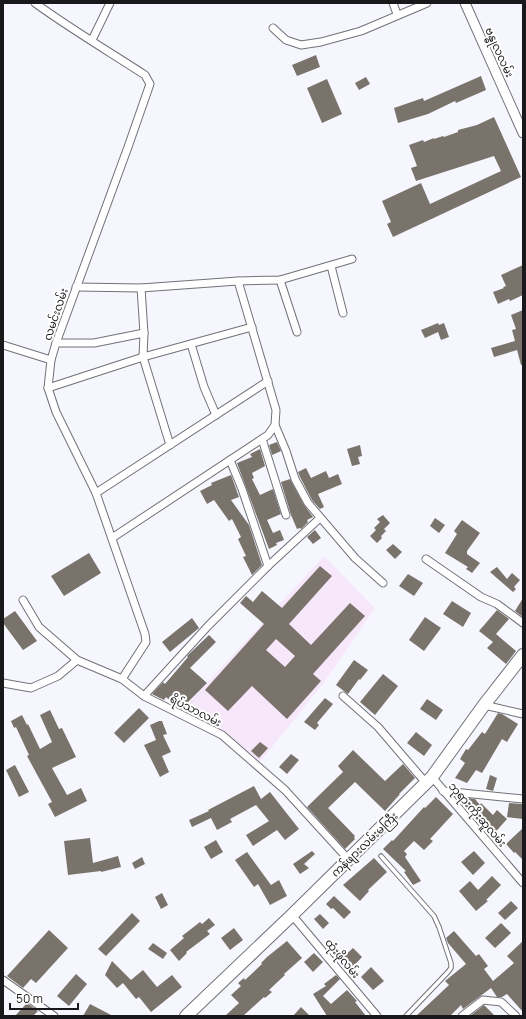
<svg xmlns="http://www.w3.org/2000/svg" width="526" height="1019" font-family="Manrope,'Noto Sans Myanmar',sans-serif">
  <rect width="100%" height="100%" fill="#f6f6ff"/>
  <!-- education -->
  <polygon fill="#f7e7fa" points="324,556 375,608 323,684 258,764 187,705"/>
  <!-- building -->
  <g fill="#7a736c" fill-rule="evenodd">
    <polygon points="316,55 320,67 297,76 292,65"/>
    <polygon points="481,76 486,90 456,103 455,101 428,114 398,123 394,108 423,98 424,101"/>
    <polygon points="366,77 370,84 359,90 355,83"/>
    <polygon points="327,79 342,114 322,123 307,88"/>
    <polygon points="494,117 521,177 393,237 387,224 391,222 382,201 421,183 430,204 501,171 494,156 416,181 411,168 417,166 409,145 423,140 424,142 434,138 434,139 443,136 444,137 458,132 458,130 477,125"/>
    <polygon points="523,265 523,295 510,301 509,299 498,304 493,292 504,288 503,287 506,286 501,275"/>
    <polygon points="523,310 523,365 521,365 517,350 494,357 491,348 515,341 512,330 516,329 511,315"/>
    <polygon points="438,323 439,325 444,323 449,337 441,340 438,332 425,338 421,330"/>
    <polygon points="277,442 281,451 272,455 269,445"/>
    <polygon points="360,445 362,456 358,457 360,464 352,466 347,449"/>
    <polygon points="260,449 265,466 252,473 254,478 252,479 260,495 273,489 281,514 267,520 273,533 280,530 284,540 276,543 277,545 269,549 237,463 252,457 250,454"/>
    <polygon points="306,468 311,478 326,471 329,478 338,474 342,484 318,494 324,507 320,509 312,500 300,477 298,472"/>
    <polygon points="231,475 239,497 231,500 249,525 262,565 252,575 243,557 246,556 238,539 241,537 232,519 229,521 214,500 207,504 200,491 212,485 211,483"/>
    <polygon points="290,479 304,505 313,517 307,520 308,522 301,529 300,528 297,529 291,515 281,482"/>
    <polygon points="383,515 390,523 384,529 386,531 381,536 382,538 377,543 370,536 376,530 374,528 380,522 377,519"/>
    <polygon points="435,518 445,525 439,533 430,526"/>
    <polygon points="462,520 480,533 467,551 467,554 480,563 472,573 466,569 468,567 445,553 457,534 454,531"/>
    <polygon points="315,530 321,538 313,544 307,537"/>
    <polygon points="393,544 402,552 395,559 386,550"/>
    <polygon points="89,553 101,573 64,596 51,576"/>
    <path d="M 320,566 L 332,576 L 289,624 L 311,645 L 350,603 L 365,616 L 313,674 L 321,681 L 287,719 L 252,686 L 228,711 L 205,690 L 264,624 L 240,603 L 246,596 L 253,602 L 262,591 L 282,608 ZM 276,639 L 295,656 L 285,667 L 266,650 Z"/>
    <polygon points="497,567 507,579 512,573 520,580 514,587 516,589 513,592 490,572"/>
    <polygon points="408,574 423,583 414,596 399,586"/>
    <polygon points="523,598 523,617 515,611"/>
    <polygon points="452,601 471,613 463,627 443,614"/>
    <polygon points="497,610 509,619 496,634 516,651 506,664 487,648 493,642 479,631"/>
    <polygon points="15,611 37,641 23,650 3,623 3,619"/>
    <polygon points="425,617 441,628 424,651 409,640"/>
    <polygon points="192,618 199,628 170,652 162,642"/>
    <polygon points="209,635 216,642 190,668 207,683 181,709 177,707 166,697 164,700 152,694 163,682 165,684 188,657 187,656"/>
    <polygon points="354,660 368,670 360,680 359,679 348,694 336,685"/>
    <polygon points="383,674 398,686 375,715 360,702"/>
    <polygon points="325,698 333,704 317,723 319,725 315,730 304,722"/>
    <polygon points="427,699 443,710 436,720 420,709"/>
    <polygon points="139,708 149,718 124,743 114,733"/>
    <polygon points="50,710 59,729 62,728 76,757 52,768 67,795 81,788 87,801 55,817 48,804 52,802 27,756 29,755 16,727 14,728 11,721 22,715 27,725 28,724 40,749 52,742 40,715"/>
    <polygon points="498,713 502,714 518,724 507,742 502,739 482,773 476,770 467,783 455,778 465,763 460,759 466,749 468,750 482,732 485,734"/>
    <polygon points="159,721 162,721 167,734 163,735 171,752 162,756 169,772 160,777 144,745 156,740 150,725"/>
    <polygon points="416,732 432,745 424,756 407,743"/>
    <polygon points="260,742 268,748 259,758 251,751"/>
    <polygon points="353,750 385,781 403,764 415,778 399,794 400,794 385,811 355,782 328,808 355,836 354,837 355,839 345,849 307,807 343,772 338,766"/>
    <polygon points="291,754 299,760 287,774 279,767"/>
    <polygon points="15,765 29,792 19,797 6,770"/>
    <polygon points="490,775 497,778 493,791 486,789"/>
    <polygon points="254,786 261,799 270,792 299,829 285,840 277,830 253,846 246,835 269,821 256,805 230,819 232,822 217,830 211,818 192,827 189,820 209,811 208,810"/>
    <polygon points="436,797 453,814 430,839 433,841 424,850 414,841 404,851 407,854 405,857 421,881 413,885 404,872 406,871 383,849 392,840 393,841 424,807 425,808"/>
    <polygon points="467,798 475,799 480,805 481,803 493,815 497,810 507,819 491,837 482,827 486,823 465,801"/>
    <polygon points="509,803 523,804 523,819 507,817"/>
    <polygon points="523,828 523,860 515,852 514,853 506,844"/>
    <polygon points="90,838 93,863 118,856 121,867 101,872 101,871 68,875 64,841"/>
    <polygon points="216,840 223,852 211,859 204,847"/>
    <polygon points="312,851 315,854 304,864 309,868 300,874 293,864"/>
    <polygon points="474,851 485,863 473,875 461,862"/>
    <polygon points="247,852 271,885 279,880 287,896 270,905 258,884 254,887 235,860"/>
    <polygon points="142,857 145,864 135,869 132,863"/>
    <polygon points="374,858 387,872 368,890 369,891 360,901 343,885"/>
    <polygon points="492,876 501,885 486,900 488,901 476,911 459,891 470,881 478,890"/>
    <polygon points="162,893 168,905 161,909 155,897"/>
    <polygon points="334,896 351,912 344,919 333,908 331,909 326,904"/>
    <polygon points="511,901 518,908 505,920 498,913"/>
    <polygon points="132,913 140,921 106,956 98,949"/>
    <polygon points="320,914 329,923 323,929 314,919"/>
    <polygon points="209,918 215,925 207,931 210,934 186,952 187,953 179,961 170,950 184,938 182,936 200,922 202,924"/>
    <polygon points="501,923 511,933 495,948 485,938"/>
    <polygon points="234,928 243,940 230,950 221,938"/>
    <polygon points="49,930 68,948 36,983 31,979 23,988 7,976"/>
    <polygon points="454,931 476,956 479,954 488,966 484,969 493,981 514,963 507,956 523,941 523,1012 507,994 502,997 497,997 491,988 463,1009 461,1005 450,1016 416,1016 449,985 445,981 466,964 448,943 446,938"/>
    <polygon points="287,941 302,958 284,974 285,975 269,990 272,992 265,998 264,997 243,1016 225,1016 239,1003 231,995 241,986 238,983 244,978 245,980 262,964 261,963 267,957"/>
    <polygon points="153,943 167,953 163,959 148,949"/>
    <polygon points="353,948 362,957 351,969 341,959"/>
    <polygon points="314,953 323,962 313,972 304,962"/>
    <polygon points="112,961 131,980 143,970 157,987 172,975 182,987 151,1012 139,997 136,999 123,983 117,988 105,975"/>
    <polygon points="371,967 384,981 373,990 361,977"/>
    <polygon points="76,974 87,984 69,1006 57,996"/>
    <polygon points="336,975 340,979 323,996 331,1004 347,990 357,1001 355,1002 366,1016 327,1016 313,994 326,986 324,984"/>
    <polygon points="27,1003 38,1011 33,1016 15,1016"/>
    <polygon points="90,1004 113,1016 83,1016"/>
    <polygon points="484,1005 495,1016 470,1016"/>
    <polygon points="301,1007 310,1016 293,1016"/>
  </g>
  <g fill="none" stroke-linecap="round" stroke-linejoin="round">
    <defs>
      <polyline id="service" points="381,856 434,916 439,927 451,963 451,968 448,972 406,1016"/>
      <g id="minor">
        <path d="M 35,3 C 71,29 108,51 145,75 L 150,84 L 128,147 L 56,343 L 51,360 L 48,388 L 56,412 L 96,493 L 145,634 L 146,642 L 122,679"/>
        <polyline points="393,3 397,14"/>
        <polyline points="273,28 286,40 301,45 321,42 361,31 427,3"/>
        <polyline points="92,40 110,3"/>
        <polyline points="331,266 343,313"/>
        <polyline points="280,280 297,332"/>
        <polyline points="76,287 141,288 238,281 280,280 352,259"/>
        <polyline points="141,288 144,333 143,357 252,327"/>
        <polyline points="56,343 94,343 144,333"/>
        <polyline points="191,344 204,387 216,415"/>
        <polyline points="3,345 51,360"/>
        <polyline points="48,388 143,357 170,445"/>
        <polyline points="275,425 286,451 295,479 308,503 355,558 383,583"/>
        <polyline points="262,439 286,515"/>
        <polyline points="230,460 242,489 268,566"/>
        <polyline points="96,493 268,381"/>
        <polyline points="112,538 268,435 275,425 276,410 238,281"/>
        <polyline points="426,559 481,597 497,604 523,623"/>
        <polyline points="23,600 39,627 77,660"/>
        <polyline points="3,683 31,688 58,676 77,660 122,679 144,696 222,735 285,790 348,859"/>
        <polyline points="144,696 208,626 268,566 320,518"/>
        <polyline points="343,696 378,727 426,783"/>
        <polyline points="484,705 523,714"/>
        <polyline points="432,777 523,883"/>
        <polyline points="443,791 523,799"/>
        <polyline points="292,915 377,1016"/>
        <polyline points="3,980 54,1016"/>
        <polyline points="462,1016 483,1000 501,1002 516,1016"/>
      </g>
      <polyline id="tertiary" points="465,3 523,133"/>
      <polyline id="primary" points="186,1016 292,915 432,777 484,705 523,655"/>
    </defs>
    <!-- service casing -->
    <use href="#service" stroke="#717179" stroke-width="5.5"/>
    <!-- minor casing -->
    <use href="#minor" stroke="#717179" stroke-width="9"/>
    <!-- tertiary casing -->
    <use href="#tertiary" stroke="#717179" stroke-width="11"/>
    <!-- primary casing -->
    <use href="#primary" stroke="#717179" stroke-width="14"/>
    <!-- service -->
    <use href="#service" stroke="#fff" stroke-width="3.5"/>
    <!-- minor -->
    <use href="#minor" stroke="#fff" stroke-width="7"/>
    <!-- tertiary -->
    <use href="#tertiary" stroke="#fff" stroke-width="9"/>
    <!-- primary -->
    <use href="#primary" stroke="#fff" stroke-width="12"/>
  </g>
  <g text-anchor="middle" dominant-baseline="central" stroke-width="4" stroke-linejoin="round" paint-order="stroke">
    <!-- street labels -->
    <g font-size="11" fill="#19191c" stroke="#fff">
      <text transform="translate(500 52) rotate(66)">ဗန္ဓုလလမ်း</text>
      <text transform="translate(55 314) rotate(-71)">လမင်းလမ်း</text>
      <text transform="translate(196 710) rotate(27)">ရိပ်သာလမ်း</text>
      <text transform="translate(478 814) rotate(49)">ဘုရားကိုးဆူလမ်း</text>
      <text transform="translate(364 844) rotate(-44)">ကန်ဖျားလမ်းမကြီး</text>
      <text transform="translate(343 958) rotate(50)">ထုံးဖိုလမ်း</text>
    </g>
  </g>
  <!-- border -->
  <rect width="526" height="1019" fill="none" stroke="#19191c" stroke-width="8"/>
  <!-- scale -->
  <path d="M10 1003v6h68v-6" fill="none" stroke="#19191c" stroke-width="2"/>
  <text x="16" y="1003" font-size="12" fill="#19191c" stroke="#ffffff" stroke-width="3" paint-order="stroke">50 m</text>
</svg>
